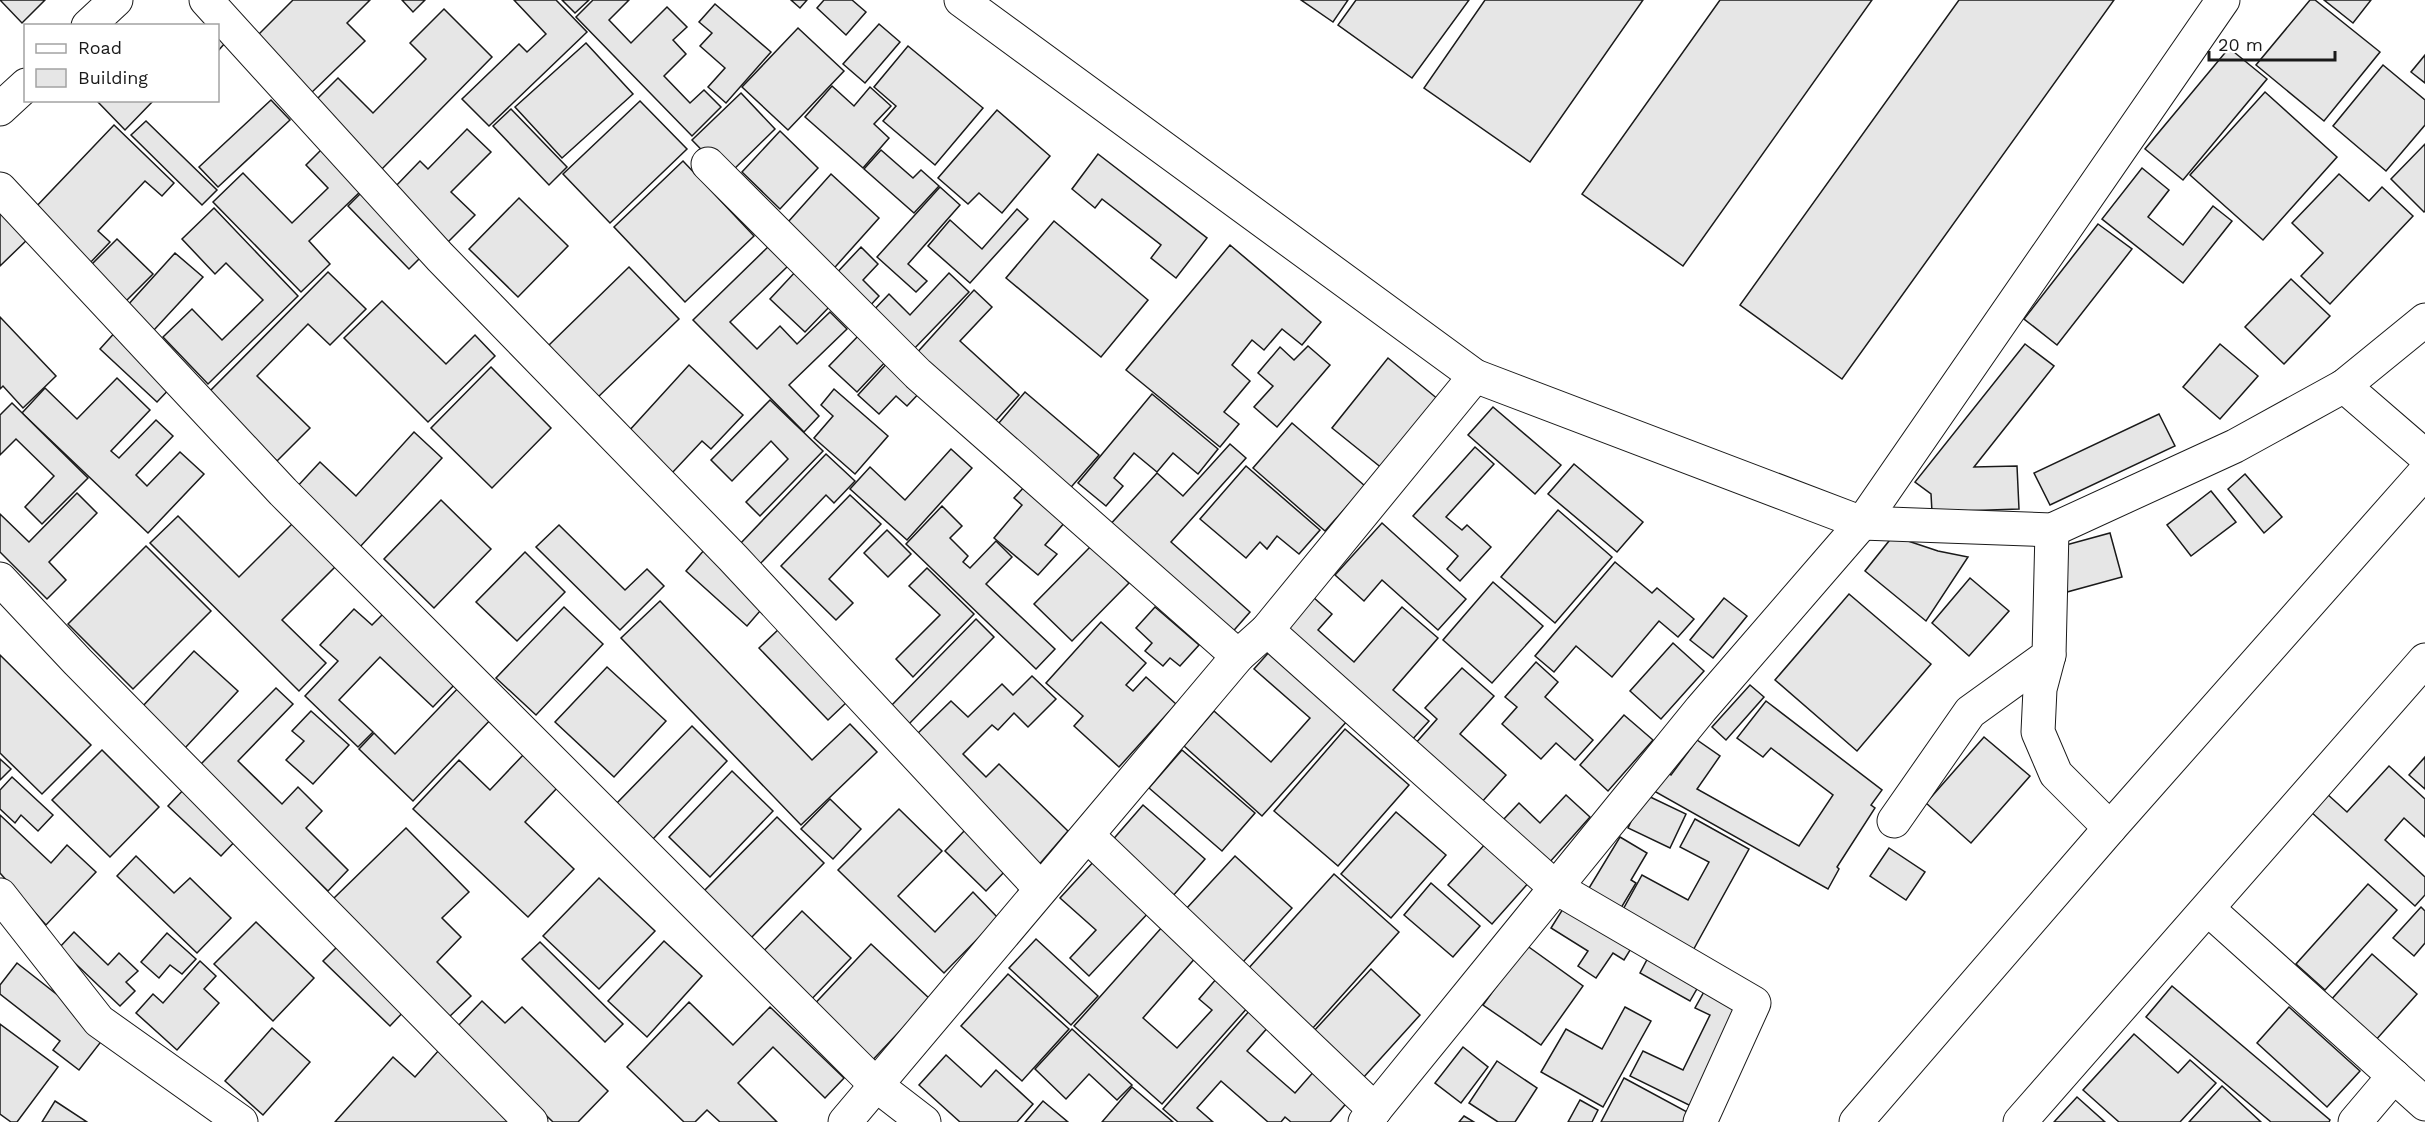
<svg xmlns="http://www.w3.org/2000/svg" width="2425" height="1122" font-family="'Work Sans',sans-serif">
  <rect width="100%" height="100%" fill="#fff"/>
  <!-- building -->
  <g fill="#e6e6e6" stroke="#1a1a1a" stroke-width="1.5">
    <polygon points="0,0 45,0 22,23"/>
    <polygon points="293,0 370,0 347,23 365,41 310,94 255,38"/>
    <polygon points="402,0 425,0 413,12"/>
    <polygon points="514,0 556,0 587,32 489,126 462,99 519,44 527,52 546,34"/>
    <polygon points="562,0 589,0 575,13"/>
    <polygon points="593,0 629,0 609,20 631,43 667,7 687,27 673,40 686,54 664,76 690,103 704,90 721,107 692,136 576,17"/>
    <polygon points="791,0 807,0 800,8"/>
    <polygon points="824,0 852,0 866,12 846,35 817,8"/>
    <polygon points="1301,0 1348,0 1333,22"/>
    <polygon points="1356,0 1469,0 1412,78 1338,25"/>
    <polygon points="1485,0 1643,0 1530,162 1424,88"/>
    <polygon points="1720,0 1872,0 1683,266 1582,194"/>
    <polygon points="1959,0 2114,0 1842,379 1740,305"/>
    <polygon points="2310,0 2315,0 2380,52 2324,121 2256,65"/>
    <polygon points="2324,0 2371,0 2353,23"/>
    <polygon points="715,4 771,52 726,103 708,87 725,68 700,46 712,33 699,22"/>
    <polygon points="444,9 492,57 380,171 312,104 338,78 373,113 426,59 410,43"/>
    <polygon points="879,24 900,42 865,83 843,64"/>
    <polygon points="798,28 844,71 788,130 742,87"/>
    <polygon points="218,35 225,43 218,51"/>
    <polygon points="586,43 633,94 562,158 515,107"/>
    <polygon points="908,46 983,108 935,165 883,121 896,106 874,87"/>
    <polygon points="2229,48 2267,79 2183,180 2145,149"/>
    <polygon points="2425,55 2425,83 2411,72"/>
    <polygon points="2383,65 2425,100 2425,125 2386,171 2333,126"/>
    <polygon points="832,86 854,106 870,87 891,106 874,124 889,138 863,168 805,117"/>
    <polygon points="2265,92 2337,157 2263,240 2190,175"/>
    <polygon points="741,93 775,129 727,176 692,140"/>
    <polygon points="96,100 154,100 125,130"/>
    <polygon points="271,100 290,120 218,187 199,167"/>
    <polygon points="640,101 687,149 610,223 563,174"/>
    <polygon points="511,109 567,167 549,185 493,126"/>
    <polygon points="997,110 1050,156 1002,213 979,193 968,204 938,178"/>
    <polygon points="146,121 217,190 202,205 131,135"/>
    <polygon points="114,125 174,183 162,196 145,181 98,231 110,242 89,264 33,210"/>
    <polygon points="467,129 491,152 451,192 475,215 448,242 394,188 420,161 428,169"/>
    <polygon points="780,131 818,168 780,209 742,172"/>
    <polygon points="2425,144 2425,211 2424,212 2391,179"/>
    <polygon points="323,148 363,189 309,241 330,264 301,292 213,202 243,173 292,223 328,188 306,165"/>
    <polygon points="881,150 913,178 921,170 939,186 914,213 864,169"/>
    <polygon points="1098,154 1207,238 1176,278 1151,258 1161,245 1102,199 1095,208 1072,189"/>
    <polygon points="683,161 754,236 685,302 614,227"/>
    <polygon points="2142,168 2169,190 2148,217 2183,245 2213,206 2232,221 2183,283 2102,219"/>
    <polygon points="831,174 879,218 828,275 780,231"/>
    <polygon points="2339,174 2369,201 2382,187 2413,216 2330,304 2301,276 2323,253 2292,223"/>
    <polygon points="940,187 960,205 908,264 927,281 916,292 877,257"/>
    <polygon points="364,190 425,253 409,269 348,206"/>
    <polygon points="519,198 568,246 518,297 469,249"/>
    <polygon points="0,206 30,237 0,266"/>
    <polygon points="214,208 298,296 208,384 163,337 192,309 222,340 263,300 226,263 215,274 182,239"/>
    <polygon points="1017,209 1028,219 970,283 928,246 950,220 982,249"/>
    <polygon points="1054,221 1148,300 1101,357 1006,278"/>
    <polygon points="2098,224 2132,249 2057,345 2024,319"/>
    <polygon points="117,239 153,274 125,302 89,267"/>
    <polygon points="1230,245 1321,322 1302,345 1282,329 1264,350 1252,340 1232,365 1250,381 1224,412 1239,424 1220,447 1126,370"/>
    <polygon points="769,246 788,266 730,322 757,349 780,326 797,344 830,312 847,329 789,385 819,416 804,432 693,320"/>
    <polygon points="861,247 878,264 863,280 879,296 867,309 832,278"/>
    <polygon points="175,253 203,277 154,330 127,306"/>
    <polygon points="629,267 679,319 597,398 548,346"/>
    <polygon points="797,270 832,304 805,332 770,299"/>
    <polygon points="328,272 366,309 330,345 308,324 257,376 310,428 277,461 208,393"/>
    <polygon points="949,273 969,292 911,352 870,314 889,294 910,315"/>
    <polygon points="2291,279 2330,316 2284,364 2245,327"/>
    <polygon points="974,290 992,307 960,341 1019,395 991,426 914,356"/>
    <polygon points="382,301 446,364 475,335 495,356 428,422 344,338"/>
    <polygon points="0,317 56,376 23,408 3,386 0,389"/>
    <polygon points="118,329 175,383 157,402 100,349"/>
    <polygon points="861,333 888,359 857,392 829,366"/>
    <polygon points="2025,344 2054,366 1974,467 2017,466 2019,509 1932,512 1931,494 1915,482"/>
    <polygon points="2220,344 2258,376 2220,419 2183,387"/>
    <polygon points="1308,346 1330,365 1277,427 1254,407 1273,386 1258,373 1280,347 1294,360"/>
    <polygon points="1388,358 1439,400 1383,469 1332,428"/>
    <polygon points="891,359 924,388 907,406 896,396 879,414 858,395"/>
    <polygon points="689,365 743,415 711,449 702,441 672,473 628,432"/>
    <polygon points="491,367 551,428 492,488 431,428"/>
    <polygon points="117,378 150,410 111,451 119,458 156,420 173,436 136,475 147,486 180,452 204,474 148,533 22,413 45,388 77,419"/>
    <polygon points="834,389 888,436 855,474 814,438 833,416 821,405"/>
    <polygon points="1025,392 1099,455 1066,493 993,430"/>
    <polygon points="1152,394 1218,449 1198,474 1173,453 1157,472 1134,453 1114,478 1123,486 1106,506 1078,483"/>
    <polygon points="770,400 823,451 760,516 746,502 788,459 771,441 732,481 711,460"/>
    <polygon points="12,403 88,478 42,524 25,507 54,476 16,439 0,455 0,415"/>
    <polygon points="1493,407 1561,465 1535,494 1468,435"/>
    <polygon points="2159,414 2175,446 2050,505 2034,473"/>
    <polygon points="1292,423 1365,486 1325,531 1253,468"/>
    <polygon points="414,432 442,458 359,548 295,489 320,462 356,496"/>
    <polygon points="1230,444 1246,458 1171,542 1250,612 1229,636 1108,527 1157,473 1183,496"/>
    <polygon points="1475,447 1494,464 1446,517 1462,530 1467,525 1491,547 1460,581 1447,569 1458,556 1413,516"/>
    <polygon points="951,449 972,468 907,540 850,489 870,467 905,500"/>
    <polygon points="826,454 855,481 834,503 826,495 759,565 739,545"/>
    <polygon points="1574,464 1643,522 1617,552 1548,494"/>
    <polygon points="1246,466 1320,530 1299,554 1277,536 1267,549 1260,542 1246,558 1200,519"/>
    <polygon points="2245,474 2282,517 2264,533 2228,489"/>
    <polygon points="1025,486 1066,521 1045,545 1057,554 1038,575 994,538 1022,505 1014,498"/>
    <polygon points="2211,491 2236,522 2191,556 2167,525"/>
    <polygon points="77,493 97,513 49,562 66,580 47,599 0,552 0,514 29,542"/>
    <polygon points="850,495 881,524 829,579 853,603 836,620 781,566"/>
    <polygon points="441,500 491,549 434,608 384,559"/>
    <polygon points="942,506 962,526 950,538 968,556 963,562 970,568 996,541 1012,557 986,584 1055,649 1036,669 906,544"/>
    <polygon points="1558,510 1612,557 1555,623 1501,577"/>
    <polygon points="178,516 239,577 294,522 337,565 282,620 326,663 299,691 150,543"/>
    <polygon points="1382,523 1466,599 1438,630 1382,580 1364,601 1335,575"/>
    <polygon points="559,525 625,590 647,569 664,586 620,630 536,547"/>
    <polygon points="887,530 911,554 888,577 864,553"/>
    <polygon points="2110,533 2122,577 2067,592 2055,548"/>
    <polygon points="1893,536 1938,551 1968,557 1926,621 1865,571"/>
    <polygon points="146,546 211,611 133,689 68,624"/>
    <polygon points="1091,546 1129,583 1072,641 1034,604"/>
    <polygon points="705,549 766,604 747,626 686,571"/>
    <polygon points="525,552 565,592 517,641 476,602"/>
    <polygon points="1615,562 1652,593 1657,588 1694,619 1678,637 1659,621 1612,677 1576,646 1554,672 1535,656"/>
    <polygon points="927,568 974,614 913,677 896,659 940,615 909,586"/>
    <polygon points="1970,578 2009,611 1969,656 1932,623"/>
    <polygon points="1493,582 1543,626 1492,683 1443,640"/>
    <polygon points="1849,594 1931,664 1857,751 1775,680"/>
    <polygon points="1313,597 1332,614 1318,630 1354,662 1402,607 1438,638 1393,690 1429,721 1411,741 1284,630"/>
    <polygon points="1724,598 1747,616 1713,658 1690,640"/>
    <polygon points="660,601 812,760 850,724 877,752 801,825 621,638"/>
    <polygon points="564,607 603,644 536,715 496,678"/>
    <polygon points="1155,607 1199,645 1180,666 1170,658 1163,666 1145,651 1152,643 1136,628"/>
    <polygon points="354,609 372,625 384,613 457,682 433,707 380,657 339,700 373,732 358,747 305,696 338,661 320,645"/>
    <polygon points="976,619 994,637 907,726 889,708"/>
    <polygon points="1101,622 1146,663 1126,685 1133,691 1146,677 1176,704 1119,767 1074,726 1083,716 1046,683"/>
    <polygon points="780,628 849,700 828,720 759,648"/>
    <polygon points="1673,643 1704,671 1661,719 1630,691"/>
    <polygon points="194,651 238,691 185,748 142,707"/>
    <polygon points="1270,651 1348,720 1262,816 1184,746 1214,711 1271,762 1310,718 1254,669"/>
    <polygon points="0,655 91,745 42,794 0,753"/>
    <polygon points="1536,662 1558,682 1545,697 1593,740 1575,760 1556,743 1541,759 1502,724 1517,707 1505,697"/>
    <polygon points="607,667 666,721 614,777 555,722"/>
    <polygon points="1462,668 1494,696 1460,734 1506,775 1481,803 1415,744 1437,719 1425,708"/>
    <polygon points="1032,676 1056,699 1028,727 1014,713 998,730 992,725 963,754 986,777 999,764 1068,831 1037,867 915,736 951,701 968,717 1002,684 1013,695"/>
    <polygon points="461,685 494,716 413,801 359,749 374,733 395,754"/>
    <polygon points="1750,685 1764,697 1726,740 1712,727"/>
    <polygon points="276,688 293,704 238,761 282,804 298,787 322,811 306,828 348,870 328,891 200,765"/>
    <polygon points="1766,701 1882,790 1871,805 1875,808 1837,867 1839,869 1828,889 1654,791 1665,771 1671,775 1697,740 1720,756 1697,789 1799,846 1833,795 1771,748 1763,757 1737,738"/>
    <polygon points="311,711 349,745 313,784 286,760 304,741 292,731"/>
    <polygon points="1624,715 1653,740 1608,791 1580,765"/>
    <polygon points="692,726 727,761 653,839 616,804"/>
    <polygon points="1345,729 1409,785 1338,866 1274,811"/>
    <polygon points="1984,737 2030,776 1971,843 1926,803"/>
    <polygon points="102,750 159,807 110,857 52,800"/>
    <polygon points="1182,750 1255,813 1222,851 1149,788"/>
    <polygon points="524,754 558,787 525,822 574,869 528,917 413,809 459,760 490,790"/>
    <polygon points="2425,757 2425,789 2409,775"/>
    <polygon points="0,759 11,769 0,780"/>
    <polygon points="2389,766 2425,799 2425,837 2404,818 2385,840 2425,877 2425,895 2415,906 2310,811 2326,793 2347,812"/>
    <polygon points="732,771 773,811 710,877 669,837"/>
    <polygon points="12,777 53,815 38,831 21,815 15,823 0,809 0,790"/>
    <polygon points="187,786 240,836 221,856 168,806"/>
    <polygon points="1644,794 1686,814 1670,848 1628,828"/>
    <polygon points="1566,795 1590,817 1549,863 1503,820 1519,803 1540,823"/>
    <polygon points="830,799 861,829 833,859 801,829"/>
    <polygon points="1143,805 1205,859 1172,897 1110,843"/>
    <polygon points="899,809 942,851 898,896 935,932 973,892 998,918 944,973 838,870"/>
    <polygon points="1396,812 1446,855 1391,918 1341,874"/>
    <polygon points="0,815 51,863 67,845 96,872 46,925 0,873"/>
    <polygon points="777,817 824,863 750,939 702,893"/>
    <polygon points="1695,819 1749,849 1691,954 1620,915 1642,875 1688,900 1709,862 1680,847"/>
    <polygon points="406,828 469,892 442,918 461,937 437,962 471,996 449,1017 333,899"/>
    <polygon points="966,829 1007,869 986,891 945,851"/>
    <polygon points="1620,837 1647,853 1631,880 1636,883 1618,913 1586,893"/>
    <polygon points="1487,842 1530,881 1492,924 1448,885"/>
    <polygon points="1889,848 1925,872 1906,900 1870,876"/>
    <polygon points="136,856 174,893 190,878 231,918 197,953 117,876"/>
    <polygon points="1235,856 1292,908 1243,962 1186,909"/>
    <polygon points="1096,859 1151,910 1089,976 1070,958 1096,930 1060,898"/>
    <polygon points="1334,874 1399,932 1312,1029 1247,970"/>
    <polygon points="599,878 655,931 599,989 543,936"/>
    <polygon points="1431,883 1480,926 1453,957 1404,915"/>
    <polygon points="2368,884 2397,910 2325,990 2296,964"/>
    <polygon points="1566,904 1632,947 1624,960 1613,953 1596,978 1578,966 1588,951 1551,928"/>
    <polygon points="2421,907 2425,911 2425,943 2414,956 2393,938"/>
    <polygon points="802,911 851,958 805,1006 756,959"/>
    <polygon points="256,922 314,978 273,1021 214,964"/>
    <polygon points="1163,926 1197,956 1143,1018 1177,1048 1212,1010 1199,999 1217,978 1249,1006 1162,1104 1074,1026"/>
    <polygon points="74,932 108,965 119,953 138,971 126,982 135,991 120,1006 59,948"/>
    <polygon points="167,933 196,959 182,974 170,965 159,978 141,962"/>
    <polygon points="1036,939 1098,996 1071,1025 1009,968"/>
    <polygon points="664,941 702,976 647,1037 608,1001"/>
    <polygon points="540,942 623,1024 605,1042 522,959"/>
    <polygon points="340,944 407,1008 390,1026 323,961"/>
    <polygon points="871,944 930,999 867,1066 807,1012"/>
    <polygon points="1526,945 1583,986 1541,1045 1483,1005"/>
    <polygon points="1651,952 1702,980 1690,1001 1640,973"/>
    <polygon points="2372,954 2417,994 2375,1041 2330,1001"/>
    <polygon points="200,961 216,976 204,989 219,1003 177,1050 136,1013 153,994 163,1003"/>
    <polygon points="17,963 107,1034 79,1070 53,1050 60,1041 0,994 0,985"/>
    <polygon points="1371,969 1420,1015 1363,1078 1313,1032"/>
    <polygon points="1008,974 1069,1029 1022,1081 961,1026"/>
    <polygon points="2172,986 2330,1120 2329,1122 2271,1122 2146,1017"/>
    <polygon points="1705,990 1745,1010 1695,1108 1630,1076 1643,1051 1683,1070 1710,1015 1695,1008"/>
    <polygon points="482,1001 505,1023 522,1007 608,1091 578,1122 553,1122 456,1028"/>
    <polygon points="689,1002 733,1045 770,1007 844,1078 825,1098 773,1047 738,1083 777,1122 720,1122 707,1110 695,1122 684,1122 627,1067"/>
    <polygon points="1625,1007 1651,1021 1603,1107 1541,1072 1566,1029 1602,1049"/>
    <polygon points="2289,1007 2360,1071 2327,1107 2257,1043"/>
    <polygon points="1251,1009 1270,1025 1247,1051 1295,1093 1316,1069 1350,1099 1330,1122 1291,1122 1285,1117 1281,1122 1268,1122 1221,1081 1197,1108 1213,1122 1178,1122 1163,1109"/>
    <polygon points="0,1024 58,1067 17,1122 11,1122 0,1114"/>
    <polygon points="272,1028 310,1062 263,1115 225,1081"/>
    <polygon points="1072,1029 1132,1085 1117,1100 1089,1074 1066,1099 1035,1069"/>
    <polygon points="2134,1034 2178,1073 2190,1060 2216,1083 2180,1122 2119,1122 2083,1090"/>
    <polygon points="1463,1047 1488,1067 1461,1103 1435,1083"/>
    <polygon points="439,1050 512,1122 335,1122 393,1057 415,1077"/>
    <polygon points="946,1055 981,1087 996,1070 1033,1104 1017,1122 960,1122 919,1085"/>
    <polygon points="1497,1061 1537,1088 1515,1122 1498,1122 1469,1103"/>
    <polygon points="1624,1078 1689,1113 1685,1122 1601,1122"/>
    <polygon points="2222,1086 2261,1122 2189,1122"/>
    <polygon points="1132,1087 1173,1122 1102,1122"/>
    <polygon points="2077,1097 2105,1122 2054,1122"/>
    <polygon points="1580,1100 1598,1110 1592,1122 1568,1122"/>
    <polygon points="55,1101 87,1122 42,1122"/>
    <polygon points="1043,1101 1068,1122 1025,1122"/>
    <polygon points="1464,1116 1474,1122 1459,1122"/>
  </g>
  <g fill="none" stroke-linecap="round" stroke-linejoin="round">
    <defs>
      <g id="minor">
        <polyline points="206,0 440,257 733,558 1040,888"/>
        <polyline points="961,0 1475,376 1862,523 2052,530 2235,446 2344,386 2425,320"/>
        <polyline points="88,26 116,0"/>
        <polyline points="0,109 26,85"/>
        <polyline points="708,164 918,374 1238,656"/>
        <polyline points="0,189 283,492 876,1085 924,1122"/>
        <polyline points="2344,386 2425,456"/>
        <polyline points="0,579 77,661 531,1122"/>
        <polyline points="1267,630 1555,887 1754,1003 1700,1122"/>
        <polyline points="2049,655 2040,689 2038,732 2056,774 2110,828"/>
        <polyline points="1894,821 1970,712 2049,655 2052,530"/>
        <polyline points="1088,836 1375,1110"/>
        <polyline points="0,895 99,1021 241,1122"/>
        <polyline points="2208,909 2425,1104"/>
        <polyline points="845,1122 1238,656 1267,630 1475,376"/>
        <polyline points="1365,1122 1701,709 1862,523 2223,0"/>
        <polyline points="1856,1122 2110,828 2425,472"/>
        <polyline points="2020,1122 2425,660"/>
        <polyline points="2355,1122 2394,1076"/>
      </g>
    </defs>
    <!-- minor casing -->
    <use href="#minor" stroke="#1a1a1a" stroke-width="35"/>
    <!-- minor -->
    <use href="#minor" stroke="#fff" stroke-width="33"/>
  </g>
  <!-- legend -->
  <rect x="24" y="24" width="195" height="78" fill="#ffffff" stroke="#a3a3a3" stroke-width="1.5"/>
  <rect x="36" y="44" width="30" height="9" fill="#ffffff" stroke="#a3a3a3" stroke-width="1.5"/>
  <text x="78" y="54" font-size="18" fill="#1a1a1a">Road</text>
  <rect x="36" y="69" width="30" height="18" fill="#e6e6e6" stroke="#a3a3a3" stroke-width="1.5"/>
  <text x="78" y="84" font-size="18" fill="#1a1a1a">Building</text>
  <!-- scale -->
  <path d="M2209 51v9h126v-9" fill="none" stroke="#1a1a1a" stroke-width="3"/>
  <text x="2218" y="51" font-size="18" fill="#1a1a1a" stroke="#ffffff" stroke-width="4.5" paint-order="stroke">20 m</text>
</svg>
